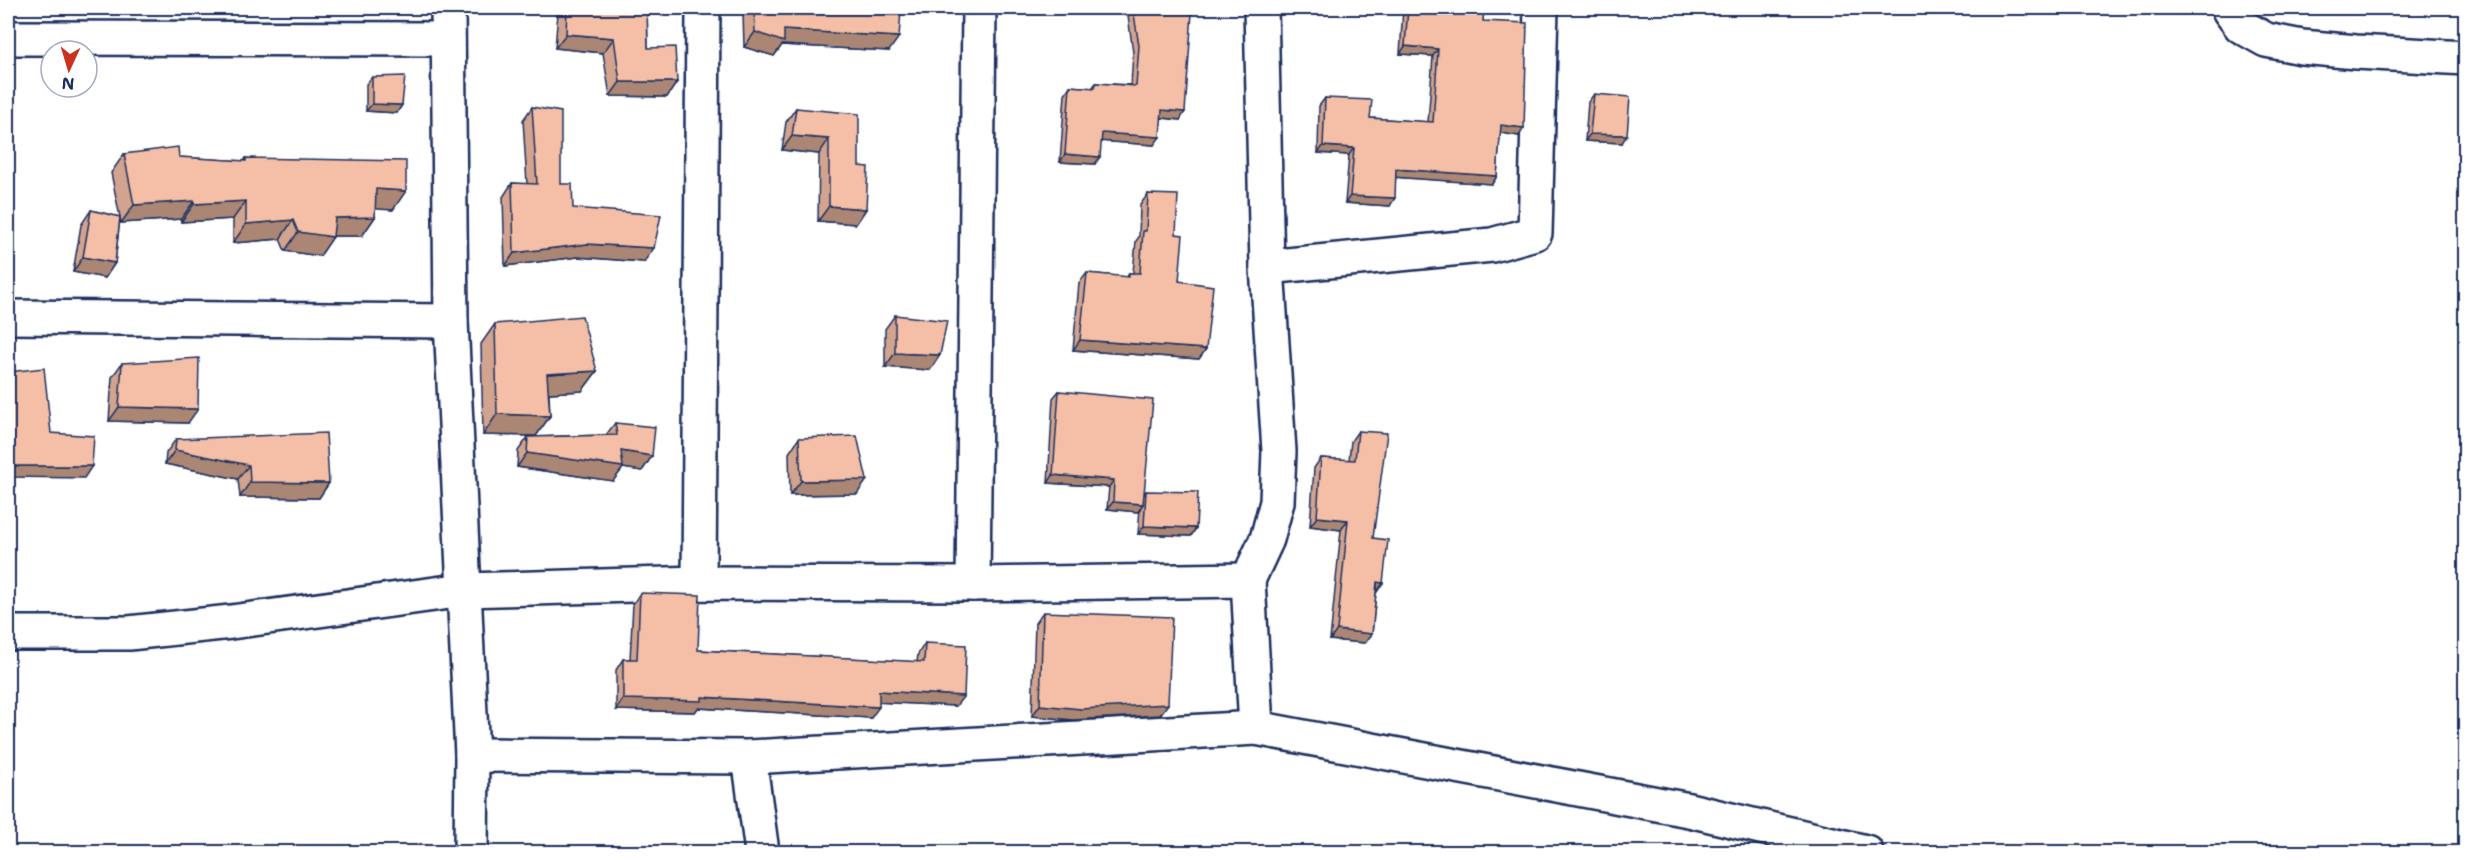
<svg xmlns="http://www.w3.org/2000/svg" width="2473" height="860" font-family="'Shantell Sans',sans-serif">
  <rect width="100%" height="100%" fill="#fff"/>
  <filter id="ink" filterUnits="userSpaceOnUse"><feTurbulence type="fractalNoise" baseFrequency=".0167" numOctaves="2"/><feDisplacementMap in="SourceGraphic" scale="12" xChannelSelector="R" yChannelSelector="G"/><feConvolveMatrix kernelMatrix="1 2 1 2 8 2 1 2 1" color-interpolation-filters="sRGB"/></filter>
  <g filter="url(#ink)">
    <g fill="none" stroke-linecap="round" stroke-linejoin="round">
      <defs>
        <g id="minor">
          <polyline points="448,8 451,321 472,755 471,852"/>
          <polyline points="2230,8 2229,10 2241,26 2266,40 2302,47 2356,52 2466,58"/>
          <polyline points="8,38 448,39"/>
          <polyline points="1267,267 1492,245 1535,233 1541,8"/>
          <polyline points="8,317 451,321"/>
          <polyline points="699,583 703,8"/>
          <polyline points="973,584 979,8"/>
          <polyline points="8,633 129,633 231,622 464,590 699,583 973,584 1248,580"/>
          <polyline points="1256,728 1248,580 1267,539 1277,502 1279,451 1267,267 1261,8"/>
          <polyline points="472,755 749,757 1256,728 1689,810 1866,852"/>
          <polyline points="749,757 762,852"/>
        </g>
      </defs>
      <!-- minor casing -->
      <use href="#minor" stroke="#1b2f5e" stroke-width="38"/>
      <!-- minor -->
      <use href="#minor" stroke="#fff" stroke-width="33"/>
    </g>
    <!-- wall -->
    <g fill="#d2a48f" stroke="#1b2f5e" stroke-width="1.5">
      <polygon points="489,8 647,8 648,48 677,82 667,97 610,96 603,53 555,48 558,12"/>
      <polygon points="747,8 859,8 889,51 782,45 774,56 744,47 743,13"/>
      <polygon points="1127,8 1183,8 1180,120 1161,118 1154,145 1101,141 1095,164 1060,162 1065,94 1070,86 1092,88 1096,83 1131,85 1133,53"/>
      <polygon points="1403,8 1484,8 1483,21 1519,136 1500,133 1497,176 1492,184 1396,177 1390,206 1345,203 1349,155 1318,153 1319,106 1325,98 1370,118 1428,122 1433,56 1400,54"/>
      <polygon points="372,77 402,105 397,113 366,111 366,84"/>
      <polygon points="1594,94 1622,143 1585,141 1588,102"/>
      <polygon points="532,107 561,184 573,208 644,262 578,257 505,266 503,197 512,183 527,184 523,120"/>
      <polygon points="796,108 859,166 866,209 856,224 818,221 819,154 782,150 786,122"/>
      <polygon points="124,154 244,161 246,158 393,210 375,208 375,217 362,236 333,236 320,256 285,251 280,239 233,243 233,219 181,222 181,219 121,223 120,218 115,263 105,278 73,272 81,225 91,210 120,217 111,173"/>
      <polygon points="1148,194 1176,234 1179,281 1206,349 1199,359 1073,350 1079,283 1087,273 1127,277 1129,273 1133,273 1136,241 1139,237 1140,205"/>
      <polygon points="895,315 940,355 930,370 885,367 885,329"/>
      <polygon points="495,324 597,371 582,391 549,393 550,416 536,436 483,435 481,344"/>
      <polygon points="122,363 188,423 109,421 112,377"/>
      <polygon points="1059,391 1144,494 1146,491 1196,528 1191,536 1138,534 1140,508 1138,512 1107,509 1109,487 1048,483 1053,398"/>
      <polygon points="615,423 652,456 642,471 623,468 613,481 517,467 518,451 528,437 606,435"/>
      <polygon points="1358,431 1373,538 1376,592 1372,634 1365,643 1330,640 1341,530 1310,526 1314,468 1321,458 1349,460 1351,441"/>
      <polygon points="799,438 857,494 790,495 789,453"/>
      <polygon points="176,439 329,483 319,498 240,497 238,479 165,464 166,453"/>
      <polygon points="640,593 698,650 917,662 918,654 925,643 956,706 879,702 871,718 698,708 695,712 616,710 616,670 623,659 630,659 633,604"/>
      <polygon points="1043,612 1160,715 1073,720 1032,716 1035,623"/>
    </g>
    <!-- shaded-wall -->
    <g fill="#ab8674" stroke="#1b2f5e" stroke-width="1.5">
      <polygon points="489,8 561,8 558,12"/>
      <polygon points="784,30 899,37 889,51 782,45 774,56 744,47 755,32"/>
      <polygon points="566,34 614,38 603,53 555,48"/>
      <polygon points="1405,46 1438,49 1433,56 1400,54"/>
      <polygon points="620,82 677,82 667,97 610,96"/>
      <polygon points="372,104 402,105 397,113 366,111"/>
      <polygon points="1162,110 1185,112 1180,120 1156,117"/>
      <polygon points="1501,125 1524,128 1519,136 1496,132"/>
      <polygon points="1102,133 1160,137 1154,145 1097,141"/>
      <polygon points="1590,134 1627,135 1622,143 1585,141"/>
      <polygon points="792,136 829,139 819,154 782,150"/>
      <polygon points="1323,146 1354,148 1349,155 1318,153"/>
      <polygon points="1065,154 1100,157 1095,164 1060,162"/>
      <polygon points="1396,169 1497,176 1492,184 1391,177"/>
      <polygon points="376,189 406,191 393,210 363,208"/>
      <polygon points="1350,196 1395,198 1390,206 1345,203"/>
      <polygon points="194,201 181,219 121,223 134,205"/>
      <polygon points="246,201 233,219 181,222 194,204"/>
      <polygon points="829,206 866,209 856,224 818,221"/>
      <polygon points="375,217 362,236 325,236 333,237 320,256 285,251 298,232 335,218"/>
      <polygon points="293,220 280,239 233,243 246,224"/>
      <polygon points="587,244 654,248 644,262 578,257 505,266 514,253"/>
      <polygon points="83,257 115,263 105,278 73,272"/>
      <polygon points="1080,340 1206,349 1199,359 1073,350"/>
      <polygon points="895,353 940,355 930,370 885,367"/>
      <polygon points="597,371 582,391 533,394 547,374"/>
      <polygon points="119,407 198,409 188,423 109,421"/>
      <polygon points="497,414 550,416 536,436 483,435"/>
      <polygon points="175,450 249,465 238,479 165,464"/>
      <polygon points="621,451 652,456 642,471 623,468 613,481 517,467 527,453"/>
      <polygon points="8,466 92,466 84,478 8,477"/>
      <polygon points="1053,475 1114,480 1109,487 1048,483"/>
      <polygon points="867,480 857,494 790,495 801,481"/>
      <polygon points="250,482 329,483 319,498 240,497"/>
      <polygon points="1113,502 1143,504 1138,512 1107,509"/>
      <polygon points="1317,517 1348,520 1341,530 1310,526"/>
      <polygon points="1144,526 1196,528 1191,536 1138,534"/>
      <polygon points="1377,582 1383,583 1377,592"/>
      <polygon points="1337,630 1372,634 1365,643 1330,640"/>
      <polygon points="879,691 964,696 956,706 872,702"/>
      <polygon points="702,697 879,707 871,718 698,708 695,712 616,710 623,699"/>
      <polygon points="1168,704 1160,715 1073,720 1032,716 1040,705"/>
    </g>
    <!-- building -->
    <g fill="#f4bfa6" stroke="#1b2f5e" stroke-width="1.5">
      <polygon points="567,8 647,8 648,48 675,47 677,82 620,82 614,38 566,34"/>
      <polygon points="754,8 859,8 901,11 899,37 784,30 784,42 755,32"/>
      <polygon points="1133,8 1183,8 1183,12 1192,13 1185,112 1162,110 1160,137 1102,133 1100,157 1065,154 1070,86 1095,88 1096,83 1136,86 1139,46"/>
      <polygon points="1408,8 1484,8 1483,21 1527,23 1524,128 1501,125 1497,176 1396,169 1395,198 1350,196 1354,148 1323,146 1325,98 1372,100 1370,118 1433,122 1438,49 1405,46"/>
      <polygon points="405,76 402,105 372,104 372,77"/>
      <polygon points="1594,94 1630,97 1627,135 1590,134"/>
      <polygon points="532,107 561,112 561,184 572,184 573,208 661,215 654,248 587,244 514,253 512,183 537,184"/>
      <polygon points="796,108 859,114 859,166 868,167 866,209 829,206 829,139 792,136"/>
      <polygon points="178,147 179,157 246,161 246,158 406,161 406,191 376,189 375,217 335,218 333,237 298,232 293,220 246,224 246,201 194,204 194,201 134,205 124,154"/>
      <polygon points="1148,194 1178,195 1176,234 1183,235 1179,281 1213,286 1206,349 1080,340 1087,273 1129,277 1129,273 1140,273 1143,231 1146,231"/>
      <polygon points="91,210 120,217 115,263 83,257"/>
      <polygon points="895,315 947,321 940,355 895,353"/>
      <polygon points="582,316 597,371 547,374 550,416 497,414 495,324"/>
      <polygon points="199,358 198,409 119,407 122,363"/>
      <polygon points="44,368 51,433 94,436 92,466 8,466 8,372"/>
      <polygon points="1059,391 1153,400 1143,504 1113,502 1114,480 1053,475"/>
      <polygon points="615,423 655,427 652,456 621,451 623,467 527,453 528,437 617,435"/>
      <polygon points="1358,431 1387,433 1373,538 1388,540 1383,583 1377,582 1372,634 1337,630 1348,520 1317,517 1321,458 1355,460"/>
      <polygon points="326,433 329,483 250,482 249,465 175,450 176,439"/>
      <polygon points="857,436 867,480 801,481 799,438"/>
      <polygon points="1146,491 1198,492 1196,528 1144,526"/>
      <polygon points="640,593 700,595 698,650 924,662 925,643 966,645 964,696 879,691 879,707 702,697 702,701 623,699 623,659 637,659"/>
      <polygon points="1043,612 1172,617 1168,704 1081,709 1040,705"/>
    </g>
  </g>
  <!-- margin -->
  <rect width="2473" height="860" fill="none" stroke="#fff" stroke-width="30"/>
  <rect x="15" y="15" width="2443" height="830" fill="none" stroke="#1b2f5e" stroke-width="2" filter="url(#ink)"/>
  <!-- north arrow -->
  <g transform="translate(69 69) rotate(184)"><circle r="28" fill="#ffffff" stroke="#a4acbf" stroke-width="1.5"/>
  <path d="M0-4.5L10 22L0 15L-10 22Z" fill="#c8321e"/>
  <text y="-9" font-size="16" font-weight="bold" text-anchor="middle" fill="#1b2f5e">N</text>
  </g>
</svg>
